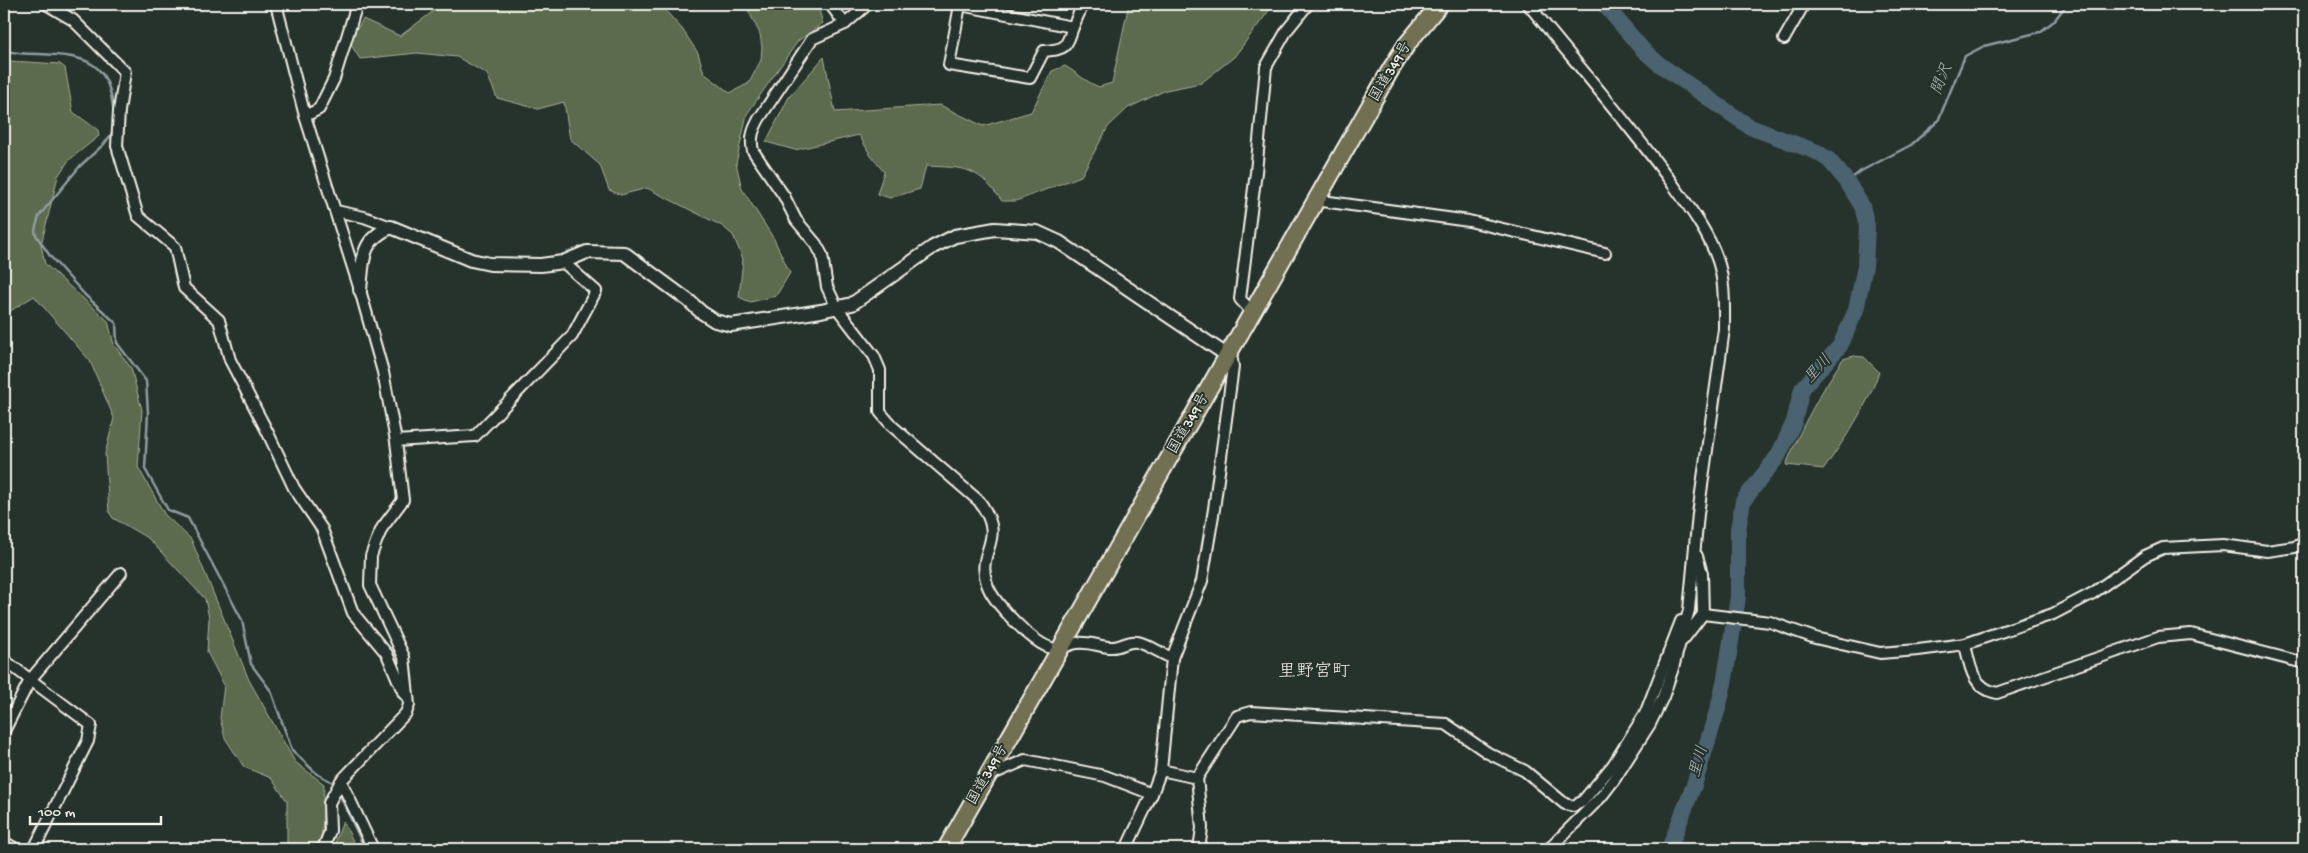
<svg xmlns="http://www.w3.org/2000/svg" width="2308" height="853" font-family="'Gochi Hand','Klee One',sans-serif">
  <rect width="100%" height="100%" fill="#26332d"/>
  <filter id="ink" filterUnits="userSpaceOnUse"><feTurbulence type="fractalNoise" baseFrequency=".02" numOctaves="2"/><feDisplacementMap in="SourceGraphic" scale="10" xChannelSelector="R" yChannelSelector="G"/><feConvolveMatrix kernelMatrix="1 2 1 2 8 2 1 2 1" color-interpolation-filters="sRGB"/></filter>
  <g filter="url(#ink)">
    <!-- green -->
    <g fill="#5c6b4d" stroke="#a8ae9a">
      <polygon points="438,4 656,4 664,9 682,29 698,53 704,73 730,93 749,83 761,60 762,47 760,34 745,4 812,4 819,10 823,23 798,41 747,114 736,163 742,189 774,239 790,273 776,296 750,302 739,297 743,259 733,235 722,226 647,188 621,195 609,190 600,165 570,139 564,102 538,109 497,98 487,74 457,57 417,53 360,59 349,42 363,19 400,36 431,13"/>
      <path d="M 1131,4 L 1274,4 L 1234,57 L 1201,83 L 1166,90 L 1128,108 L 1108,127 L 1081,176 L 1016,201 L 1002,201 C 976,166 967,168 926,166 L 920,189 L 890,198 L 877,194 L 884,172 L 871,156 L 859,135 L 795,150 L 766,142 L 789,97 L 824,57 L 835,112 L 940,105 L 983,126 L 1031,112 L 1052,71 L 1065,66 C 1077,73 1086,82 1099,87 L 1112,83 L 1128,8 Z"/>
      <polygon points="4,58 10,61 60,64 65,68 73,112 98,130 99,136 69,160 58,176 41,245 45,264 108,321 114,345 131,368 142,410 138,467 165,515 191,539 249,680 295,762 324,784 322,836 313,849 287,849 287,801 271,778 244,767 225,738 220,718 224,685 207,652 209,618 205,599 149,539 113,518 109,512 105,454 114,418 90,361 34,296 4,315"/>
      <path d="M 1854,356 L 1864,357 L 1879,372 C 1867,408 1845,438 1824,469 L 1786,465 C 1801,427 1820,393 1843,359 Z"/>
      <polygon points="343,821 357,849 333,849"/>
    </g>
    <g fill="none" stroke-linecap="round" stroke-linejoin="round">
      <!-- stream -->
      <g stroke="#8f9ca0" stroke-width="2.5">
        <path d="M 4,50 C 15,54 27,54 38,54 C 89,56 109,61 114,115"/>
        <polyline points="114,125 111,135 104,144 80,166 39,216 35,230 36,235 50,256 85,295 116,323 117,343 146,381 148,413 145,469 168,510 188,518 242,620 251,664 271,691 292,750 317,774 334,783"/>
        <polyline points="1847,182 1861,171 1911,145 1938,121 1965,56 1984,46 2040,32 2054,21 2067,4"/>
        <polyline points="339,794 365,849"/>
      </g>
      <!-- river -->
      <polyline stroke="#4c6470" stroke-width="16" points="1604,4 1642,49 1659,64 1750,127 1817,152 1829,160 1846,180 1862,206 1867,226 1865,266 1856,310 1840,346 1802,389 1794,422 1778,456 1743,501 1738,529 1738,597 1725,678 1719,705 1694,785 1669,849"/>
      <defs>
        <g id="minor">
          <polyline points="46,4 73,20 125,72 119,111 117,146 138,216 175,247 184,288 219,320 230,360 267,431 294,488 322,529 353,613 387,654 404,694"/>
          <polyline points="276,4 305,116 360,290 383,372 396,441 403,500 382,528 376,542 371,556 370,585 404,657 409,705 406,713 341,781 329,803 330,831 323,849"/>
          <polyline points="830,4 845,24"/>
          <path d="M 868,4 L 845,24 L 812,39 L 759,119 C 753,130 750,138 753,151 L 784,196 L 796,220 L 816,244 L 822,255 L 827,287 L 837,308 L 874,356 L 880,370 L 880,412 L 892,426 L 979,501 C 1009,542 975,548 987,584 C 993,603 1032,642 1051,648 C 1060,651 1068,644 1077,643 C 1088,641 1100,647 1111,647 C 1120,648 1128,640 1137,642 C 1148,644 1161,654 1172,658"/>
          <polyline points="955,4 1073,27 1083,4"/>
          <path d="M 1528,4 C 1575,62 1625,119 1669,179 C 1687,204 1708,231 1718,261 C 1725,282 1724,307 1724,329 L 1698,514 L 1689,610 L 1673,668 L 1663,697 L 1650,724 L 1614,780 L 1601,797 L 1549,849"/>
          <path d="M 960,5 L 949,65 L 1030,78 L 1044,51 C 1066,49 1066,48 1073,27"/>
          <polyline points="1784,39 1804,4"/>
          <polyline points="305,116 319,109 334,79 357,4"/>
          <polyline points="1318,197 1322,201 1469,221 1605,253"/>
          <polyline points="336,211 364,217 391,227"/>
          <polyline points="1252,312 1240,299 1256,172 1266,67 1287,30 1308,4"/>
          <polyline points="396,441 475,436 572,336 596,291 563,262"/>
          <polyline points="1703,614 1770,622 1815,638 1880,653 1918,650 1965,644 2053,614 2093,593 2145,556 2163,548 2223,545 2267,551 2295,547 2304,543"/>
          <polyline points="1683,640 1703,614 1702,573 1697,556"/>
          <path d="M 1965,644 C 1970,666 1972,688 1997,693 L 2158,637 L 2191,634 L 2304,663"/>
          <polyline points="4,660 91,725 88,741 34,849"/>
          <polyline points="4,731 30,680 121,573"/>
          <polyline points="1161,770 1197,778 1237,716 1251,712 1446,724 1488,753 1525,771 1565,804 1573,806 1582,802 1613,765 1645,714 1681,621"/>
          <polyline points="988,776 1025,760 1105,776 1152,794"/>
          <polyline points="1197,778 1202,828 1199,849"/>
          <polyline points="341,781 373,849"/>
          <polyline points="4,842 16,849"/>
          <polyline points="1126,849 1152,794 1161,770 1172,658 1202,581 1214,509 1233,367 1232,360 1228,356"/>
        </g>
        <path id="tertiary" d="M 360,290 C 363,261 360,240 391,227 L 471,260 L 490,264 L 541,265 L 563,262 L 587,252 L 624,253 L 689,301 L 701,312 L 715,321 L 731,325 L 821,311 L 852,304 L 933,247 L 955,236 L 995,229 L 1037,232 L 1059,242 L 1228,356"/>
        <polyline id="trunk" points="946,849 1391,69 1407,44 1440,4"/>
      </defs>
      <!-- minor casing -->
      <use href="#minor" stroke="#f4f1e8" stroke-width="14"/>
      <!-- tertiary casing -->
      <use href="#tertiary" stroke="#f4f1e8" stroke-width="16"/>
      <!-- trunk casing -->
      <use href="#trunk" stroke="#f4f1e8" stroke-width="20"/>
      <!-- minor -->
      <use href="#minor" stroke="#26332d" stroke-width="10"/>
      <!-- tertiary -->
      <use href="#tertiary" stroke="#26332d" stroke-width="12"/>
      <!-- trunk -->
      <use href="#trunk" stroke="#716f52" stroke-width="16"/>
    </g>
  </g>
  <g text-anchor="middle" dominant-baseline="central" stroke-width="4" stroke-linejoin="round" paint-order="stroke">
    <!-- street labels -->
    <g font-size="15" fill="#f4f1e8" stroke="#26332d">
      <text transform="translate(1391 72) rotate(-59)">国道349号</text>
      <text transform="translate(1189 424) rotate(-60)">国道349号</text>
      <text transform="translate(988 775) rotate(-60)">国道349号</text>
    </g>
    <!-- water labels -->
    <g font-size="16" font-style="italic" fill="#b1b9b8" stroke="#26332d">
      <text transform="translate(1943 80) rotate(-68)">間沢</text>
      <text transform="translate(1819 370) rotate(-48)">里川</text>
      <text transform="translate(1700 762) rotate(-74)">里川</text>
    </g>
    <!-- quarter labels -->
    <g font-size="18" fill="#f4f1e8" stroke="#26332d">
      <text x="1314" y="672">里野宮町</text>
    </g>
  </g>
  <!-- margin -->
  <rect width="2308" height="853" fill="none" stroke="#26332d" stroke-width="20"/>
  <rect x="10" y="10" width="2288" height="833" fill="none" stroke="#f4f1e8" stroke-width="2" filter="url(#ink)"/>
  <!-- scale -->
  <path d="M30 816v8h131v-8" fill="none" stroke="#f4f1e8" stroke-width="2.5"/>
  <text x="38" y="816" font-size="15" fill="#f4f1e8" stroke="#26332d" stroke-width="4" paint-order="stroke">100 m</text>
</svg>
